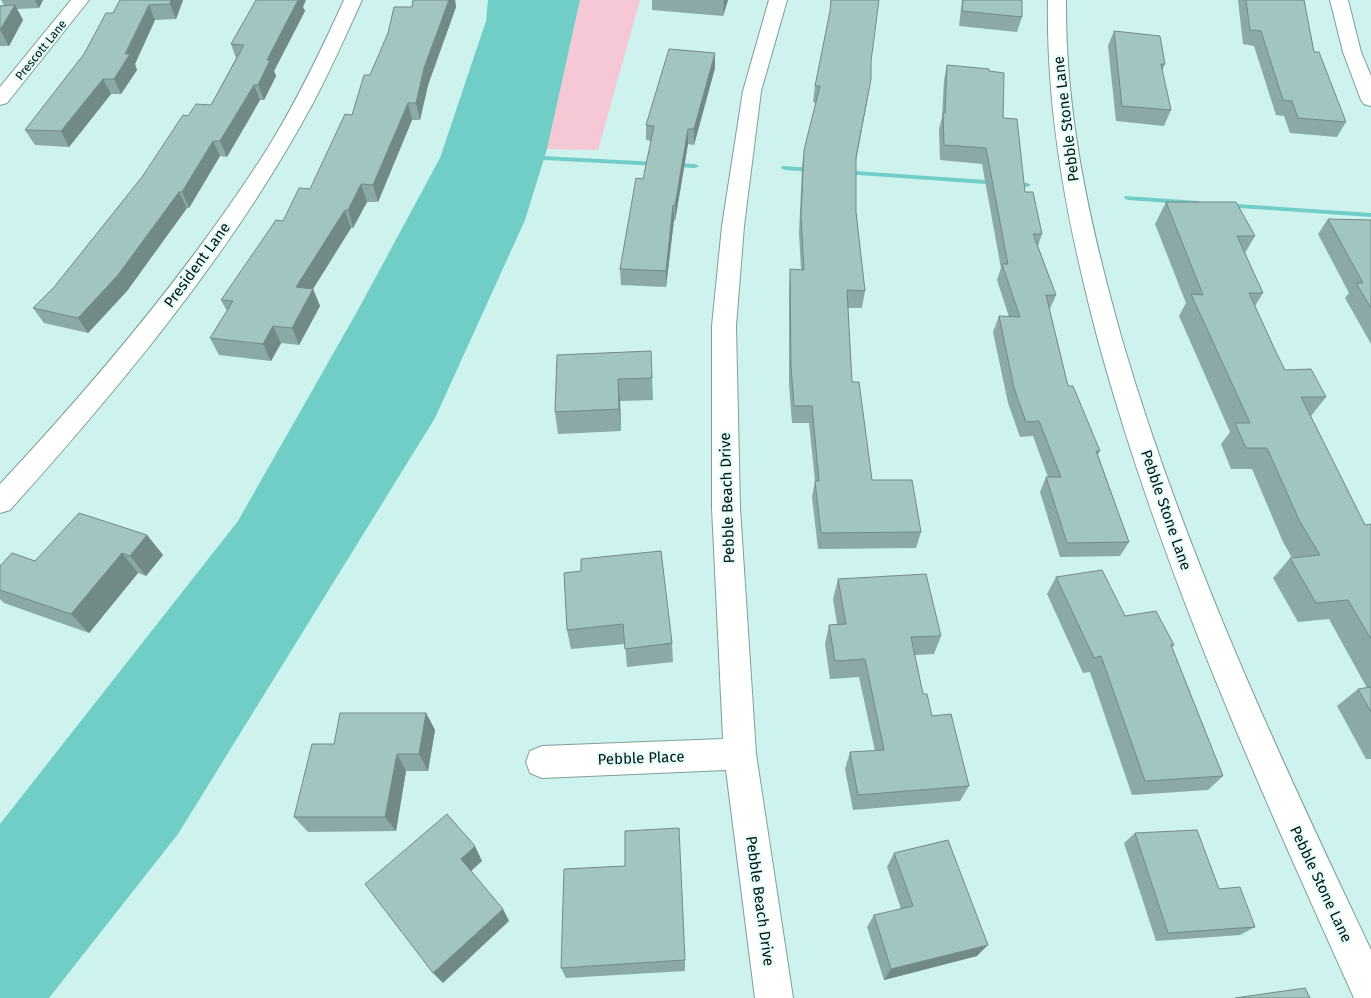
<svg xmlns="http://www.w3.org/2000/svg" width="1371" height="998" font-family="'Fira Sans',sans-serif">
  <rect width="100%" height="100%" fill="#cef2ee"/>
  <!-- green -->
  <polygon fill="#f6c7d5" points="580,0 640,0 598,150 547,149"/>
  <!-- water -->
  <polygon fill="#71cec6" points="488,0 580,0 547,149 525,220 435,418 178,834 49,998 0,998 0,824 238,521 358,310 440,158 486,21"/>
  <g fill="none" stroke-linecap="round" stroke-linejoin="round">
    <!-- stream -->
    <g fill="#71cec6" fill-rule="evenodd">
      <polygon points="542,156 695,164 699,166 695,168 545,160 542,160"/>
      <polygon points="782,166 814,168 818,170 814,172 785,170 781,168"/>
      <polygon points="841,170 1027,183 1031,185 1027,187 844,174 840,172"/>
      <polygon points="1125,196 1198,201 1202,203 1198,205 1128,200 1124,198"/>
      <polygon points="1222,203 1371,213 1371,217 1225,207 1222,207"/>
    </g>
    <defs>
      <g id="minor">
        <polygon points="71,0 89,0 7,103 0,105 0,87"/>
        <path d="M 344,0 L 362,0 C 346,35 331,69 313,103 C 233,252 122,385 10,510 L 0,513 L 0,484 C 96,381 188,272 264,154 C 295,105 320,53 344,0 Z"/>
        <polygon points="769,0 787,0 761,91 744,226 736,326 740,508 756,754 793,998 755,998 726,770 542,778 530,773 526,762 530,751 542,746 723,739 712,508 712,326 722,226 743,91"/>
        <path d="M 1048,0 L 1066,0 C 1065,117 1091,230 1123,343 C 1185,554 1277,752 1371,950 L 1371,998 L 1354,998 C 1258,785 1161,570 1099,344 C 1069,231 1046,117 1048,0 Z"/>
        <polygon points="1330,0 1348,0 1361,52 1371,76 1371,106 1364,104 1361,100 1343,52"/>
      </g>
    </defs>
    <!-- minor casing -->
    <use href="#minor" stroke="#7e9f9c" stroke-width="2"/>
    <!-- minor -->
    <use href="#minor" fill="#fff" fill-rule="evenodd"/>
  </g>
  <!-- wall -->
  <g fill="#8ba9a6">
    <polygon points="1,0 43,0 39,8 17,9 23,20 9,46 0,46 0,6 4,5"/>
    <polygon points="120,0 183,0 176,19 155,20 135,64 137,70 121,94 111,94 69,147 35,145 25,130 84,54 113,13"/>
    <polygon points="413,0 455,0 456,7 428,85 420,120 412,120 378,202 367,202 353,228 351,228 313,289 320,306 299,345 281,343 271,361 219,355 210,338 227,311 221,300 283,221 310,189 352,115 370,75 412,7"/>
    <polygon points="652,0 728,0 723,16 652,10"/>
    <polygon points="962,0 1022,0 1022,17 1017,32 959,26"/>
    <polygon points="1238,0 1304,0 1314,52 1346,122 1337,137 1290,133 1284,116 1276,115 1254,46 1243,44"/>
    <polygon points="303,7 305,11 274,71 276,76 264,100 260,100 227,157 220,156 189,208 187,208 127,291 88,333 44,323 33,308 55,286 142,177 188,116 211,105 236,58 231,44"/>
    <polygon points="1114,31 1165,64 1162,71 1171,110 1164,126 1116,121 1108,46"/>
    <polygon points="715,53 715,68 694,145 688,144 675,221 674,220 666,287 621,285 620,269 643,179 651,141 646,140 646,125"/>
    <polygon points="871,61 868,96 856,161 856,212 865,291 862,308 848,308 852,382 872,480 921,532 916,548 818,549 812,497 815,481 809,423 792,423 789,384 789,287 790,269 801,270 799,233 802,167 804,150 816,103 813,102 815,86"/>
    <polygon points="947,65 989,71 1025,192 1042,234 1038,246 1056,295 1049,311 1068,386 1100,451 1098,455 1129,542 1120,556 1060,557 1040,492 1046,477 1048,477 1033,436 1020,437 1008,403 993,332 999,316 1009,317 997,280 1001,268 982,164 940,160 939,129 942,117 944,80"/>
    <polygon points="1166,202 1255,236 1245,253 1263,293 1255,306 1276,352 1285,370 1326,397 1311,416 1365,525 1371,524 1371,759 1366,759 1337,706 1358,689 1367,688 1329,619 1298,622 1273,578 1290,558 1292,558 1283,542 1252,469 1231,469 1221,444 1230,432 1179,316 1186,303 1155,224"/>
    <polygon points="1328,219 1371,220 1371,344 1345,298 1349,293 1318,234"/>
    <polygon points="651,351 653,400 620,401 621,431 558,434 555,412"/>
    <polygon points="147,535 163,555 146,576 138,573 89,633 4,603 0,599 0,566 35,561"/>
    <polygon points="564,573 672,643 673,662 627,667 625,644 571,649 567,630"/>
    <polygon points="1056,577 1125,616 1174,645 1172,647 1223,776 1208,790 1132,795 1090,672 1083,673 1047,594"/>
    <polygon points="838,579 941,636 934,654 915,655 923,694 932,716 969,786 960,801 853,810 845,769 850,752 875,751 859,677 830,679 825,644 829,625 837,624 833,599"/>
    <polygon points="426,713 435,730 428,771 406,771 396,831 308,832 294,817 334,744"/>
    <polygon points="1135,833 1255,927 1240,935 1156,941 1124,843"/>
    <polygon points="894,853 977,956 884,980 867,927 874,915 901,909 887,867"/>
    <polygon points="685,960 685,971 566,978 561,968"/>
  </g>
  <!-- shaded-wall -->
  <g fill="#718a87">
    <polygon points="35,0 43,0 39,8"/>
    <polygon points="171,0 183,0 176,19 170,4"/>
    <polygon points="298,0 306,0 303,7 305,11 274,71 276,76 264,100 258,85 267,60"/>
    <polygon points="449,0 455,0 456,7 428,85 420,120 416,103 424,68"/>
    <polygon points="724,0 728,0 723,16"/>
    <polygon points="15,5 23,20 9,46 0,30"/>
    <polygon points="149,5 155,20 135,64 137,70 121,94 114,79"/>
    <polygon points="715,53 715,68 694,145 694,129"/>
    <polygon points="103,79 111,94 69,147 61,131"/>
    <polygon points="871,79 868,96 853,174 856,157"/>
    <polygon points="254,85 260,100 227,157 220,141"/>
    <polygon points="408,103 412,120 378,202 373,185"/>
    <polygon points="688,129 688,144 675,221 675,205"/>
    <polygon points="213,141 220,156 189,208 182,192"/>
    <polygon points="361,184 367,202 353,228 348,210"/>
    <polygon points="179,192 187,208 127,291 88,333 78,318"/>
    <polygon points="673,205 674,220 666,287 666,271"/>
    <polygon points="345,210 351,228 303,305 296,287"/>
    <polygon points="313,289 320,306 299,345 292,328"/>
    <polygon points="273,326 281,343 271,361 263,344"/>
    <polygon points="618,379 620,401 621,431 619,409"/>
    <polygon points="147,535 163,555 146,576 130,556"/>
    <polygon points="122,553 138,573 89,633 71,614"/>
    <polygon points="426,713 435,730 428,771 419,754"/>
    <polygon points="397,754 406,771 396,831 385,817"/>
    <polygon points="475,846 482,861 469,873 461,859"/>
    <polygon points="503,909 509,921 443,983 433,973"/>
    <polygon points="988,945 977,956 884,980 891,969"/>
  </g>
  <!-- building -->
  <g fill="#a2c5c1" stroke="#718a87">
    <polygon points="120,0 171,0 170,4 149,5 125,54 130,54 114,79 103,79 61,131 25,130 84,54 106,13 113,13"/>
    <polygon points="256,0 298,0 267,60 270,60 258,85 254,85 220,141 213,141 182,192 179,192 118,275 78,318 33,308 55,286 142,177 183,115 188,116 196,104 211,105 244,45 231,44"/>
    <polygon points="413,0 449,0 424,68 416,103 408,103 373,185 361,184 348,210 345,210 296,287 313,289 292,328 273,326 263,344 210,338 233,301 221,300 276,220 283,221 299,188 310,189 345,114 352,115 364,75 370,75 388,33 394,7 412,7"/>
    <polygon points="831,0 879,0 871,61 871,79 856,157 856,212 865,291 847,290 852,382 859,382 872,480 912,480 921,532 821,533 815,481 819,481 812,406 794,406 791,367 790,269 804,270 801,216 804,150 820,86 815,86 830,11"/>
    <polygon points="963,0 1022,0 1022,17 962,11"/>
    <polygon points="1246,0 1304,0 1314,52 1319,52 1346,122 1298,118 1292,101 1283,100 1261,31 1250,30"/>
    <polygon points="15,5 0,30 0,6"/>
    <polygon points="1114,31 1160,36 1165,64 1161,64 1171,110 1122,106"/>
    <polygon points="669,49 715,53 694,129 688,129 675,205 673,205 666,271 620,269 636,178 643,179 654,126 646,125"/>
    <polygon points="947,65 989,69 989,71 1004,73 1003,118 1017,119 1025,192 1033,192 1042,234 1033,234 1056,295 1046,295 1068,386 1073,386 1100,451 1096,451 1129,542 1067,543 1046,477 1061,477 1039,421 1026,422 1014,388 999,316 1020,317 1002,264 1008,264 986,148 944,145 943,113 945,113"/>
    <polygon points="1166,202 1236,202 1255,236 1237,236 1263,293 1249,293 1276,352 1285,370 1311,369 1326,397 1301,397 1365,525 1371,524 1371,639 1348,600 1316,603 1290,558 1320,555 1300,522 1267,448 1246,448 1235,423 1250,423 1191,294 1203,295"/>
    <polygon points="1328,219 1371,220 1371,308 1356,283 1363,283"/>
    <polygon points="651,351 652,378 618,379 619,409 555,412 557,355"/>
    <polygon points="79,513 147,535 130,556 122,553 71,614 0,590 0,566 12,553 35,561"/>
    <polygon points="661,551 672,643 625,649 623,624 567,630 564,573 581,571 581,559"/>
    <polygon points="1102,570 1125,616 1156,611 1174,645 1171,645 1223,776 1145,781 1101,656 1094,658 1056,577"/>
    <polygon points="926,574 941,636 911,637 923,694 927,694 932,716 951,714 969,786 858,795 850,752 884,750 865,659 835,661 829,625 846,624 838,579"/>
    <polygon points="1371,687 1371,712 1358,689"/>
    <polygon points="340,713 426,713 419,754 397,754 385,817 294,817 312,744 334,744"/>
    <polygon points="447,814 475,846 461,859 503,909 433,973 365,884"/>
    <polygon points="679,828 685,960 561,968 564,869 625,866 625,831"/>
    <polygon points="1197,830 1219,889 1240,887 1255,927 1168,933 1135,833"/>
    <polygon points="948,840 988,945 891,969 874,915 913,906 894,853"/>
    <polygon points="1305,988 1310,998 1235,998"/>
  </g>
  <g text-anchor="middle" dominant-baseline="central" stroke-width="4" stroke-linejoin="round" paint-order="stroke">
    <!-- far-street labels -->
    <g font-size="12" fill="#04100f" stroke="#e1fdfa">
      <text transform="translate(41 50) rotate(-51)">Prescott Lane</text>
    </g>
    <!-- street labels -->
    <g font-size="15" fill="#04100f" stroke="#e1fdfa">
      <text transform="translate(1066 119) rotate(-97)">Pebble Stone Lane</text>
      <text transform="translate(197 265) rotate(-54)">President Lane</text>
      <text transform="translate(727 498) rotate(-92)">Pebble Beach Drive</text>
      <text transform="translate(1166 510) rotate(71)">Pebble Stone Lane</text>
      <text transform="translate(641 758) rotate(-2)">Pebble Place</text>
      <text transform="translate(1321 884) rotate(65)">Pebble Stone Lane</text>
      <text transform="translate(760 901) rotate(82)">Pebble Beach Drive</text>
    </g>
  </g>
</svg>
